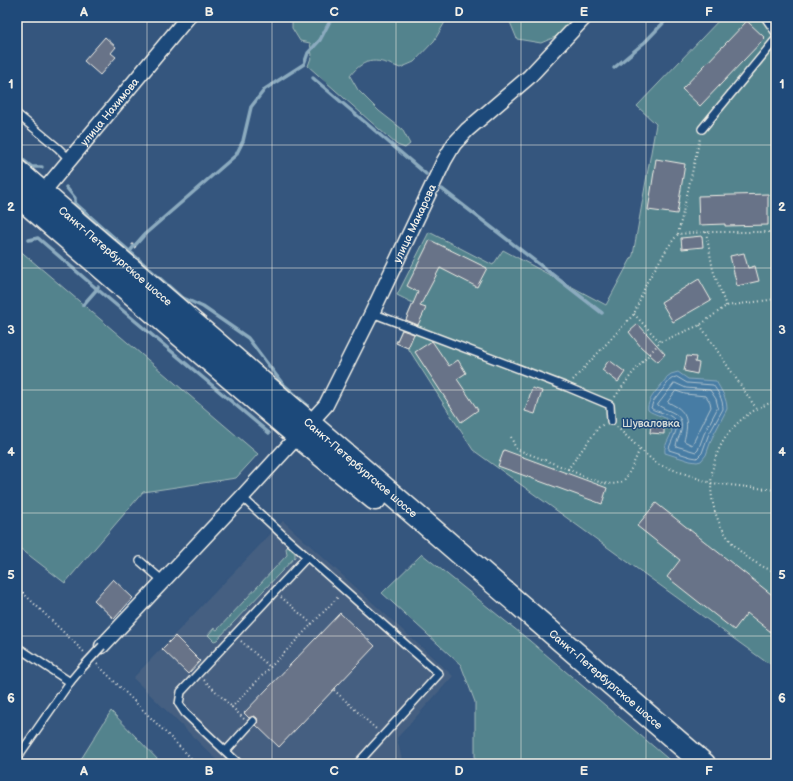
<svg xmlns="http://www.w3.org/2000/svg" width="793" height="781" font-family="'Balsamiq Sans',sans-serif">
  <rect width="100%" height="100%" fill="#35567e"/>
  <filter id="ink" filterUnits="userSpaceOnUse"><feTurbulence type="fractalNoise" baseFrequency=".025" numOctaves="2"/><feDisplacementMap in="SourceGraphic" scale="8" xChannelSelector="R" yChannelSelector="G"/><feConvolveMatrix kernelMatrix="1 2 1 2 8 2 1 2 1" color-interpolation-filters="sRGB"/></filter>
  <g filter="url(#ink)">
    <!-- built -->
    <polygon fill="#445f81" points="283,521 453,676 397,738 403,764 221,764 133,678"/>
    <!-- green -->
    <g fill="#52838d" stroke="#a3baba">
      <path d="M 292,17 L 448,17 L 434,41 L 414,62 L 400,68 C 378,59 365,56 350,76 L 358,90 L 379,111 L 402,129 L 410,144 L 405,148 L 397,145 L 308,66 L 312,55 L 310,43 L 300,41 L 292,28 Z"/>
      <polygon points="509,17 575,17 555,37 541,43 517,39 510,22"/>
      <polygon points="722,17 776,17 776,665 766,662 473,450 408,348 396,343 413,303 397,295 429,232 493,265 503,250 606,305 633,255 656,124 637,106"/>
      <polygon points="17,248 258,454 236,478 143,492 65,583 17,546"/>
      <polygon points="288,547 295,553 295,557 217,640 214,641 208,635 214,628 217,630 287,555 286,548"/>
      <polygon points="422,554 530,641 674,764 475,764 475,702 461,665 382,593"/>
      <polygon points="111,711 162,764 78,764"/>
    </g>
    <!-- water -->
    <path fill="#477ca4" stroke="#8cabbf" d="M 678,372 L 688,379 L 716,381 C 721,390 727,398 727,409 L 712,438 L 706,455 L 701,461 L 697,462 L 690,461 L 665,453 C 663,443 674,435 672,425 C 671,417 653,415 648,410 C 646,399 661,387 667,377 L 671,374 Z"/>
    <g fill="none" stroke-linecap="round" stroke-linejoin="round">
      <!-- shore -->
      <g stroke="#afc2cd" stroke-width="1">
        <path d="M 677,377 L 687,383 L 713,385 C 718,392 723,399 723,409 L 708,436 L 702,453 L 697,458 L 691,457 L 669,450 L 669,448 C 675,432 685,420 663,413 C 658,411 654,411 651,408 L 653,402 L 670,380 L 673,378 Z"/>
        <path d="M 675,383 L 686,388 L 710,390 L 716,399 L 718,407 L 704,434 L 698,450 L 696,452 L 676,446 C 676,441 680,436 681,431 C 685,412 669,413 658,405 Z"/>
        <path d="M 676,391 L 685,394 L 706,396 L 710,402 L 711,407 L 692,445 L 684,441 C 687,428 690,416 677,407 C 674,405 671,404 668,402 Z"/>
      </g>
      <!-- stream -->
      <g stroke="#8cabbf" stroke-width="3.5">
        <polyline points="614,68 645,42 669,17"/>
        <polyline points="313,78 426,174"/>
        <polyline points="17,155 32,167 42,167"/>
        <polyline points="66,187 75,198 75,203 181,297 203,307 248,338 282,383 307,405"/>
        <polyline points="442,189 602,313"/>
        <polyline points="17,228 17,229"/>
        <polyline points="29,240 38,238 97,289 98,287"/>
        <polyline points="130,251 145,234 236,155 243,141 251,107 265,89 304,64 308,53 320,40 330,21 329,17"/>
        <polyline points="83,305 97,289 269,433"/>
      </g>
    </g>
    <!-- building -->
    <g fill="#687388" stroke="#f4f1e8">
      <polygon points="747,21 765,38 700,106 682,89"/>
      <polygon points="105,37 116,47 111,53 116,57 100,75 84,61"/>
      <polygon points="656,159 685,164 677,214 648,210"/>
      <polygon points="768,194 768,225 725,226 725,224 699,225 698,196"/>
      <polygon points="702,236 703,247 682,249 681,238"/>
      <polygon points="430,240 487,268 477,287 440,268 420,306 426,308 418,325 406,320 418,292 407,286"/>
      <polygon points="744,253 748,268 755,266 759,281 737,286 730,256"/>
      <polygon points="699,279 711,300 673,322 661,302"/>
      <polygon points="638,324 665,354 658,362 641,347 629,332"/>
      <polygon points="402,330 414,334 408,348 396,343"/>
      <polygon points="432,341 449,366 458,360 466,373 457,379 478,410 461,422 415,352"/>
      <polygon points="687,356 696,357 695,362 699,363 697,374 684,371"/>
      <polygon points="609,360 625,372 618,382 602,370"/>
      <polygon points="532,388 542,391 535,414 525,411"/>
      <polygon points="651,424 664,425 664,434 650,433"/>
      <polygon points="504,450 607,488 602,504 498,466"/>
      <polygon points="656,503 776,598 776,636 747,613 734,630 667,577 680,560 637,526"/>
      <polygon points="113,579 133,598 114,619 94,600"/>
      <polygon points="340,613 375,646 279,747 256,725 258,722 257,718 254,716 249,718 244,713"/>
      <polygon points="175,636 200,661 188,674 162,649"/>
    </g>
    <g fill="none" stroke-linecap="round" stroke-linejoin="round">
      <defs>
        <g id="lane">
          <polyline points="765,17 776,33"/>
          <polyline points="17,114 58,148 69,159"/>
          <polyline points="702,129 776,39"/>
          <polyline points="372,313 567,387 610,405 611,421"/>
          <polyline points="242,497 287,539 439,674 357,764"/>
          <polyline points="140,561 163,581"/>
          <polyline points="17,647 70,682"/>
          <polyline points="226,751 253,721"/>
          <polyline points="17,758 70,682 80,670"/>
          <polyline points="239,764 185,713 179,704 181,692 307,557"/>
        </g>
        <g id="street">
          <path id="s1" d="M 38,198 L 188,17"/>
          <path id="s2" d="M 102,646 L 242,497 L 326,405 L 372,313 L 444,161 L 454,144 L 467,130 L 529,77 L 585,17"/>
        </g>
        <g id="primary">
          <path id="s3" d="M 17,171 L 704,764"/>
          <polyline points="17,195 298,436 375,499"/>
        </g>
      </defs>
      <!-- lane casing -->
      <use href="#lane" stroke="#f4f1e8" stroke-width="10"/>
      <!-- street casing -->
      <use href="#street" stroke="#f4f1e8" stroke-width="17"/>
      <!-- primary casing -->
      <use href="#primary" stroke="#f4f1e8" stroke-width="25"/>
      <!-- path -->
      <g stroke="#f4f1e8" stroke-width="2" stroke-dasharray="1 3" stroke-linecap="butt">
        <polyline points="706,232 713,270 726,306"/>
        <polyline points="678,234 700,138"/>
        <polyline points="132,244 137,249"/>
        <polyline points="634,314 660,342"/>
        <polyline points="700,325 756,408"/>
        <polyline points="573,380 634,314 647,282 668,247 678,234 706,232 776,232"/>
        <polyline points="615,397 631,375 660,342 700,325 726,306 776,299"/>
        <path d="M 776,401 C 689,428 690,543 776,572"/>
        <polyline points="617,427 640,449 657,464 711,483 776,490"/>
        <polyline points="511,437 516,449 568,469 599,427 604,424"/>
        <path d="M 568,469 C 581,475 610,491 624,480 C 630,474 636,457 640,449"/>
        <polyline points="17,587 85,653"/>
        <polyline points="281,597 312,624"/>
        <polyline points="241,641 270,667"/>
        <polyline points="97,664 197,764"/>
        <polyline points="204,680 232,707"/>
        <polyline points="334,690 376,729"/>
        <polyline points="244,719 232,707 338,597"/>
      </g>
      <!-- lane -->
      <use href="#lane" stroke="#1f4a7a" stroke-width="7"/>
      <!-- street -->
      <use href="#street" stroke="#1f4a7a" stroke-width="14"/>
      <!-- primary -->
      <use href="#primary" stroke="#1f4a7a" stroke-width="22"/>
      <defs>
        <polyline id="lane-bridge" points="80,670 102,646"/>
      </defs>
      <!-- lane-bridge casing -->
      <use href="#lane-bridge" stroke="#f4f1e8" stroke-width="10" stroke-linecap="butt"/>
      <!-- lane-bridge -->
      <use href="#lane-bridge" stroke="#1f4a7a" stroke-width="7"/>
    </g>
  </g>
  <!-- grid -->
  <path fill="none" stroke="#f4f1e8" stroke-width="1" stroke-opacity="0.55" d="M 147,17 L 147,764M 272,17 L 272,764M 396,17 L 396,764M 521,17 L 521,764M 646,17 L 646,764M 17,145 L 776,145M 17,268 L 776,268M 17,390 L 776,390M 17,513 L 776,513M 17,636 L 776,636"/>
  <g text-anchor="middle" dominant-baseline="central" stroke-width="3" stroke-linejoin="round" paint-order="stroke">
    <!-- street labels -->
    <g font-size="11" fill="#f4f1e8" stroke="#1f4a7a">
      <text stroke="none"><textPath href="#s1" startOffset="112">улица Нахимова</textPath></text>
      <text stroke="none"><textPath href="#s2" startOffset="531">улица Макарова</textPath></text>
      <text stroke="none"><textPath href="#s3" startOffset="130">Санкт-Петербургское шоссе</textPath></text>
      <text stroke="none"><textPath href="#s3" startOffset="454">Санкт-Петербургское шоссе</textPath></text>
      <text stroke="none"><textPath href="#s3" startOffset="778">Санкт-Петербургское шоссе</textPath></text>
    </g>
    <!-- park labels -->
    <g font-size="11" fill="#dce0da" stroke="#1f4a7a">
      <text x="651" y="423">Шуваловка</text>
    </g>
  </g>
  <!-- margin -->
  <rect width="793" height="781" fill="none" stroke="#1f4a7a" stroke-width="44"/>
  <rect x="22" y="22" width="749" height="737" fill="none" stroke="#f4f1e8" stroke-width="1.5"/>
  <g font-size="13" text-anchor="middle" font-weight="bold" fill="#f4f1e8">
    <text x="84" y="16">A</text>
    <text x="209" y="16">B</text>
    <text x="334" y="16">C</text>
    <text x="459" y="16">D</text>
    <text x="584" y="16">E</text>
    <text x="709" y="16">F</text>
    <text x="11" y="88">1</text>
    <text x="782" y="88">1</text>
    <text x="11" y="211">2</text>
    <text x="782" y="211">2</text>
    <text x="11" y="334">3</text>
    <text x="782" y="334">3</text>
    <text x="11" y="456">4</text>
    <text x="782" y="456">4</text>
    <text x="11" y="579">5</text>
    <text x="782" y="579">5</text>
    <text x="11" y="702">6</text>
    <text x="782" y="702">6</text>
    <text x="84" y="775">A</text>
    <text x="209" y="775">B</text>
    <text x="334" y="775">C</text>
    <text x="459" y="775">D</text>
    <text x="584" y="775">E</text>
    <text x="709" y="775">F</text>
  </g>
</svg>
